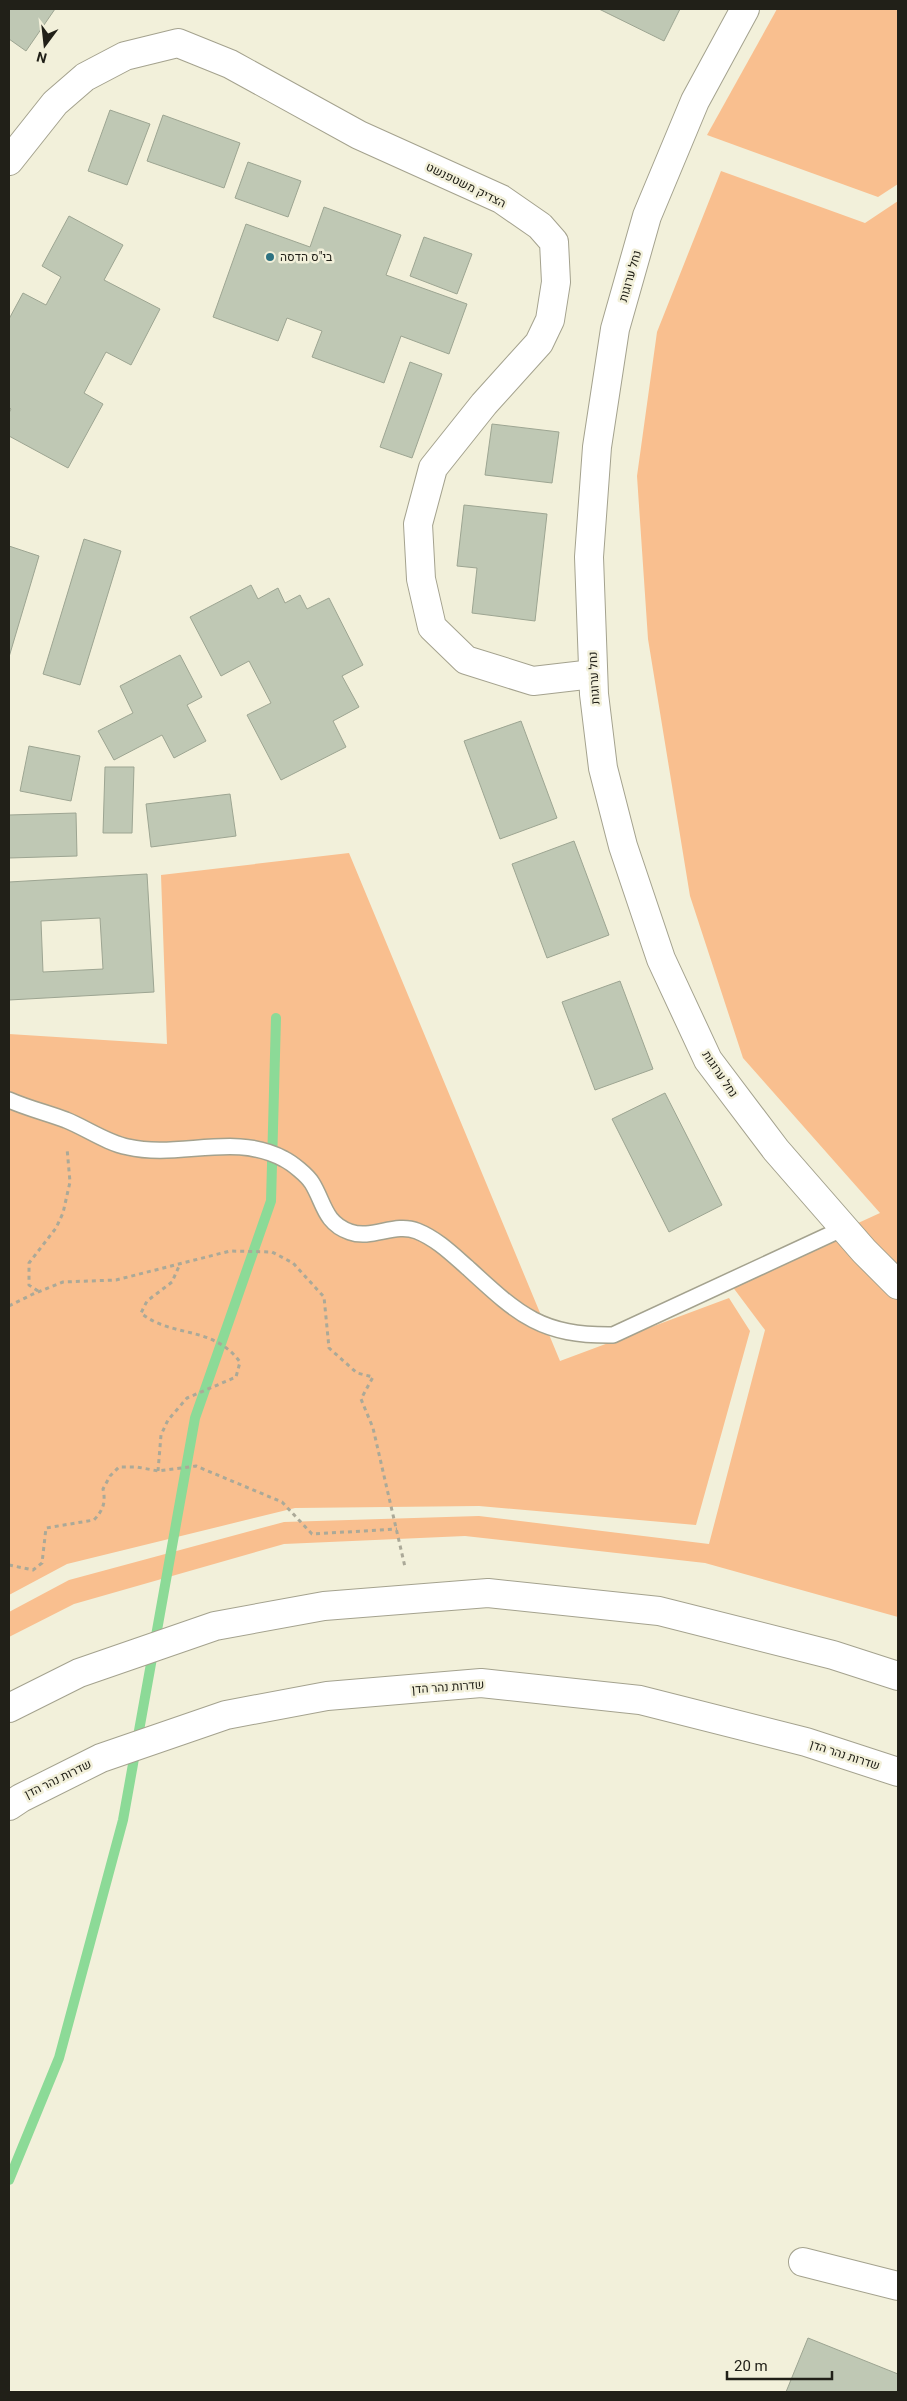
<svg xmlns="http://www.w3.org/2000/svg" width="907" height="2401" font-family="Roboto,Heebo,sans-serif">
  <rect width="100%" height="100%" fill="#f2f0da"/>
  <!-- green -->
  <g fill="#f9bf8f">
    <polygon points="777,9 898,9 898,184 878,197 707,135"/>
    <polygon points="721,171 865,223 898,201 898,1617 705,1563 465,1536 284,1544 74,1604 9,1637 9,1612 69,1580 284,1522 479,1516 709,1544 765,1330 729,1282 880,1213 743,1058 690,896 648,639 637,476 657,332"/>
    <polygon points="349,853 560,1361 729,1298 750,1331 696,1525 479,1506 295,1508 67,1564 9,1595 9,1034 167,1044 161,875"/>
  </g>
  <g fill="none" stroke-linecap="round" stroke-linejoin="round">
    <!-- stream -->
    <polyline stroke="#8cda97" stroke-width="10" points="9,2180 59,2058 123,1820 195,1418 271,1201 276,1018"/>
  </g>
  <!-- building -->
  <g fill="#bfc8b4" stroke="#9da592" fill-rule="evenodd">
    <polygon points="9,9 55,9 26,51 9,39"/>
    <polygon points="599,9 680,9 664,41"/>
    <polygon points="110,110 150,124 127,185 88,171"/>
    <polygon points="163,115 240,143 224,188 147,161"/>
    <polygon points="248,162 301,181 288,217 235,198"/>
    <polygon points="324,207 401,235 386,275 467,304 449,354 401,336 384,383 312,357 322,331 287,318 278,341 213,317 246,224 310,247"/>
    <polygon points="69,216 123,245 104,280 160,309 131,365 106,352 84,393 103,404 68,468 9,436 9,413 11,409 9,407 9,319 23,293 46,305 61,277 42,266"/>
    <polygon points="424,237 472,254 457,294 410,276"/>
    <polygon points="410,362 442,374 412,458 380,447"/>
    <polygon points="492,424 559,432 552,483 485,475"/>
    <polygon points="464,505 547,514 535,621 472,613 477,568 457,566"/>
    <polygon points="84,539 121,551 80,685 43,674"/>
    <polygon points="9,546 39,556 9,657"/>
    <polygon points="251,585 258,599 278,588 285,603 300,595 307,609 329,598 363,665 342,676 359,707 333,721 346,747 281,780 247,715 271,703 249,661 221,676 190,617"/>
    <polygon points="180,655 202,697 187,705 206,741 174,758 162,735 114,760 98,731 133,713 120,686"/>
    <polygon points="521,721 557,818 500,839 464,741"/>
    <polygon points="29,746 80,756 71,801 20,791"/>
    <polygon points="105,767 134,767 132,833 103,833"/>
    <polygon points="230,794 236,836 151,847 146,804"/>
    <polygon points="76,813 77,856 9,858 9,815"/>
    <polygon points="574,841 609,935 547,958 512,864"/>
    <path d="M 147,874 L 154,992 L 9,1000 L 9,882 ZM 100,918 L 103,969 L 43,972 L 41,921 Z"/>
    <polygon points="620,981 653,1069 595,1090 562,1002"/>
    <polygon points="665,1093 722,1205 669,1232 612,1119"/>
    <polygon points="808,2338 898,2374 898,2392 786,2392"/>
  </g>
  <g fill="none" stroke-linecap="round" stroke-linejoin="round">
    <defs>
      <path id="lane" d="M 9,1100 C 27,1108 47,1113 66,1120 C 86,1128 107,1143 128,1147 C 179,1159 235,1132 284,1159 C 292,1163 307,1175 312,1183 C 324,1202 324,1223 350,1232 C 372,1240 395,1222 417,1231 C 437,1239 452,1254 468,1268 C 519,1315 541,1336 613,1335 L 844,1228"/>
      <g id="street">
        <polyline points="9,161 55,103 85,77 125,56 178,43 230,64 359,135 501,199 540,226 554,242 556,282 550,320 539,343 484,404 433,468 418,524 421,579 432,627 466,660 533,681 593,674"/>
        <polyline points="803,2262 898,2286"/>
      </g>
      <g id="secondary">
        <polyline points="745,9 695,101 647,216 615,329 597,447 589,557 594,694 603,768 623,846 661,959 708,1060 776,1150 864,1251 898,1285"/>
        <polyline points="9,1708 79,1673 215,1626 324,1606 488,1593 659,1611 833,1655 898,1676"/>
        <polyline points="9,1806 21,1798 101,1758 226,1715 327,1696 481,1683 640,1700 806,1742 898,1772"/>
      </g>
    </defs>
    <!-- lane casing -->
    <use href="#lane" stroke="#a4a28e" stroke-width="18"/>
    <!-- street casing -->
    <use href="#street" stroke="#a4a28e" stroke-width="30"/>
    <!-- secondary casing -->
    <use href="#secondary" stroke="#a4a28e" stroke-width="30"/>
    <!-- path -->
    <g stroke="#aba998" stroke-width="3" stroke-dasharray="4 4" stroke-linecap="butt">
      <polyline points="38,1291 29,1285 29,1263 56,1228 63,1213 70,1182 67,1148"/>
      <polyline points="9,1306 33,1294 63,1282 116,1280 230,1251 272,1252 293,1263 324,1297 329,1348 357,1373 373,1377 361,1399 373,1428 405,1567"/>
      <path d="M 158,1471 L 161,1435 L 168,1420 L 187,1398 L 236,1377 L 240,1362 C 213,1325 171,1338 141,1313 L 147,1301 L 172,1282 L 180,1264"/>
      <path d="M 9,1565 L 33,1570 L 42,1563 L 46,1528 L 94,1520 C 103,1510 106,1503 103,1489 L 110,1476 L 119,1467 L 137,1467 L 158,1471 L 196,1466 L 282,1502 L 312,1534 L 397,1529"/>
    </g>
    <!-- lane -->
    <use href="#lane" stroke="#fff" stroke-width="15"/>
    <!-- street -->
    <use href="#street" stroke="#fff" stroke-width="28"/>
    <!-- secondary -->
    <use href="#secondary" stroke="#fff" stroke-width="28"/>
  </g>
  <!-- markers -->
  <circle fill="#2d7281" stroke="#f2f0da" stroke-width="2" cx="270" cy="257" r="5"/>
  <g text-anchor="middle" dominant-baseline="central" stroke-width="5" stroke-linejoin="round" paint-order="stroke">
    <!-- street labels -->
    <g font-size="12" fill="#212018" stroke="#f2f0da">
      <text transform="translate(466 185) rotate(26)">הצדיק משטפנשט</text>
      <text transform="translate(630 276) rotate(-74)">נחל ערוגות</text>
      <text transform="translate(594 678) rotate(-93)">נחל ערוגות</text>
      <text transform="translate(720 1074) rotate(56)">נחל ערוגות</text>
      <text transform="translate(448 1687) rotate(-4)">שדרות נהר הדן</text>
      <text transform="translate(845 1755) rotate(18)">שדרות נהר הדן</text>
      <text transform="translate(58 1779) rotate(-26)">שדרות נהר הדן</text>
    </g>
    <!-- poi labels -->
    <g font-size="12" fill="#212018" stroke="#f2f0da" text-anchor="start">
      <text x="280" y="257">בי"ס הדסה</text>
    </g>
  </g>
  <!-- border -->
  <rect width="907" height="2401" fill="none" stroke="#212018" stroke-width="20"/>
  <!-- north arrow -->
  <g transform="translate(45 45) rotate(195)" stroke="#f2f0da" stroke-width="4" paint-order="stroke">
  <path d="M0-4L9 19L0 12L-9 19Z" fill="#212018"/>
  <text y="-8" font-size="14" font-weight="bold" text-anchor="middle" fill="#212018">N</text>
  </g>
  <!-- scale -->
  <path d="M727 2371v8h105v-8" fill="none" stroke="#212018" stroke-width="2.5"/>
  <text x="734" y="2371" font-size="15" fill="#212018" stroke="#f2f0da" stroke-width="4" paint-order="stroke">20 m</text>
</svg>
